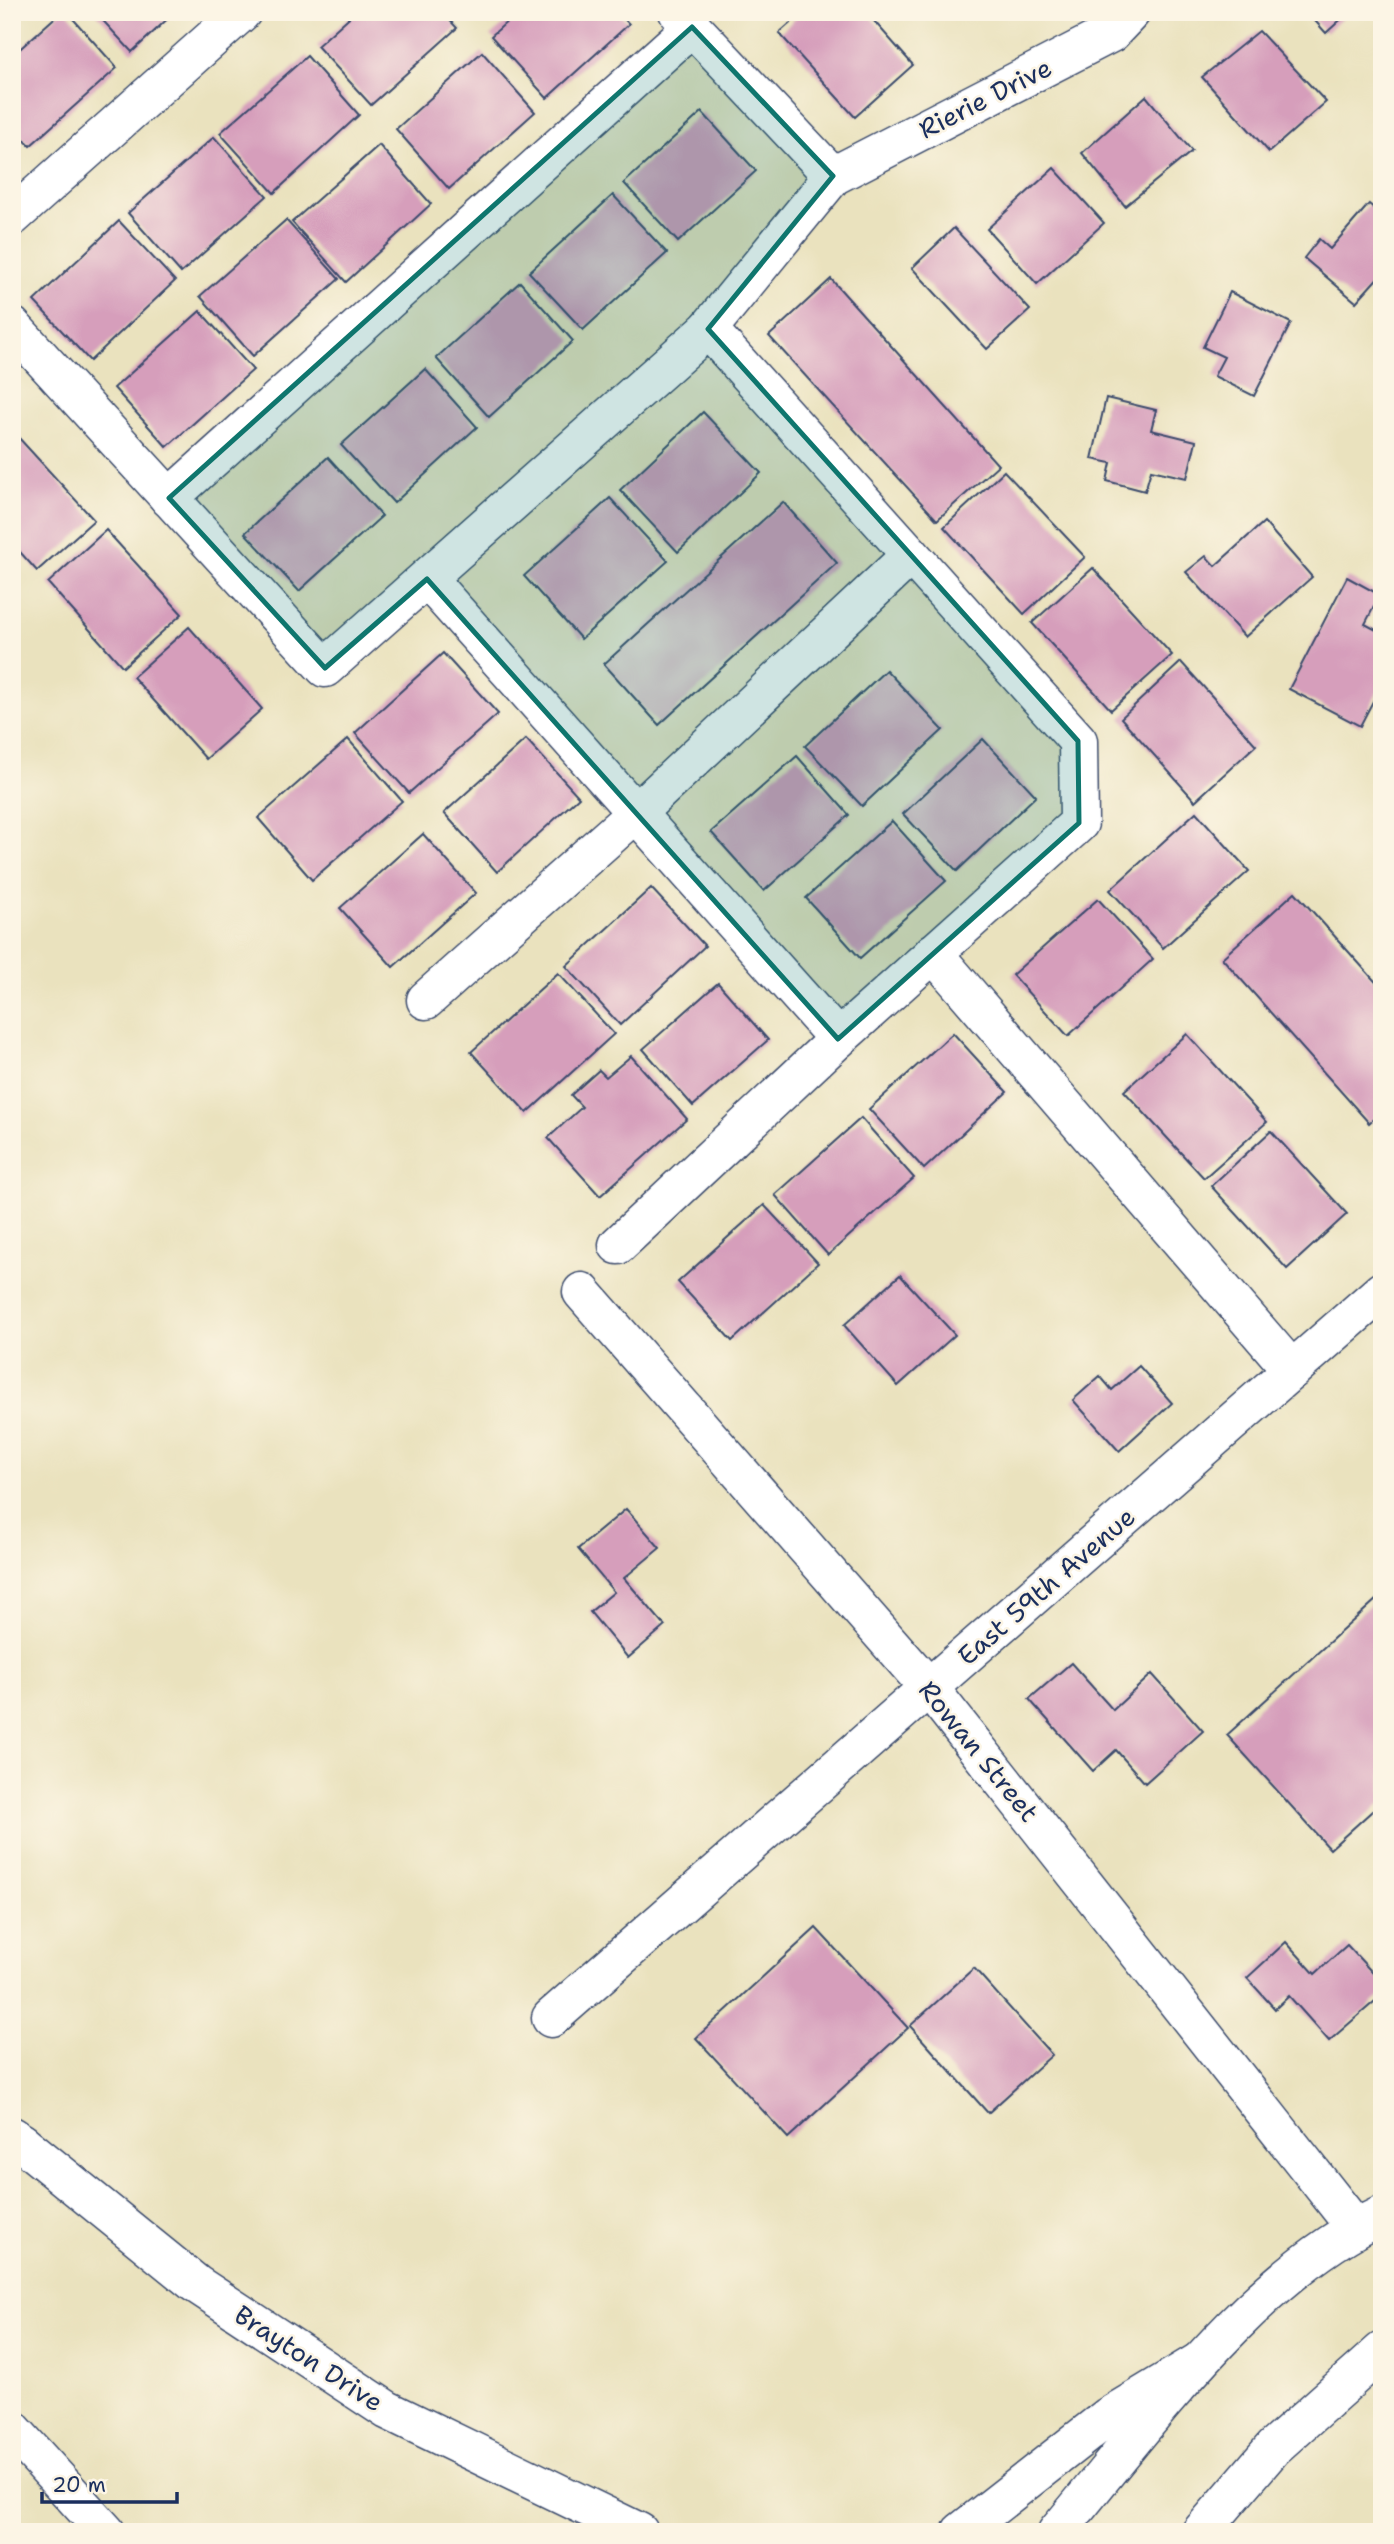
<svg xmlns="http://www.w3.org/2000/svg" width="1394" height="2544" font-family="'Shantell Sans',sans-serif">
  <rect width="100%" height="100%" fill="#fcf5e5"/>
  <filter id="ink" filterUnits="userSpaceOnUse"><feTurbulence type="fractalNoise" baseFrequency=".0143" numOctaves="2"/><feDisplacementMap in="SourceGraphic" scale="14" xChannelSelector="R" yChannelSelector="G"/><feConvolveMatrix kernelMatrix="1 2 1 2 8 2 1 2 1" color-interpolation-filters="sRGB"/></filter>
  <filter id="wash" filterUnits="userSpaceOnUse"><feTurbulence type="fractalNoise" baseFrequency=".00686" numOctaves="4" result="noise"/><feDisplacementMap in="SourceGraphic" scale="28" xChannelSelector="R" yChannelSelector="G"/><feGaussianBlur stdDeviation="1.57" result="paint"/><feColorMatrix in="noise" values="0 0 0 0 0 0 0 0 0 0 0 0 0 0 0 0 0 1.4 0 .05"/><feComposite in="paint" operator="in"/></filter>
  <g filter="url(#wash)">
    <rect width="100%" height="100%" fill="#eae2be"/>
    <g id="blocks">
      <!-- building -->
      <g fill="#d69ebb">
        <polygon points="61,12 67,12 117,68 30,146 12,126 12,56"/>
        <polygon points="95,12 175,12 132,52"/>
        <polygon points="355,12 442,12 457,28 371,105 317,46"/>
        <polygon points="518,12 618,12 629,24 547,98 491,36"/>
        <polygon points="803,12 866,12 913,65 855,117 779,33"/>
        <polygon points="1307,12 1349,12 1326,33"/>
        <polygon points="1259,31 1326,102 1269,152 1202,77"/>
        <polygon points="482,52 535,112 449,189 396,129"/>
        <polygon points="307,56 359,115 274,193 220,133"/>
        <polygon points="1146,96 1192,151 1125,206 1082,153"/>
        <polygon points="702,112 756,171 678,242 624,183"/>
        <polygon points="214,137 267,196 181,273 128,213"/>
        <polygon points="379,145 431,204 346,282 292,222"/>
        <polygon points="1054,168 1104,223 1037,284 987,229"/>
        <polygon points="613,195 667,253 583,330 529,272"/>
        <polygon points="1369,204 1382,215 1382,273 1356,302 1304,258 1319,239 1330,249"/>
        <polygon points="286,220 339,279 253,356 200,296"/>
        <polygon points="119,221 175,281 90,361 34,301"/>
        <polygon points="954,228 1030,310 987,349 912,268"/>
        <polygon points="831,279 998,465 937,520 769,336"/>
        <polygon points="520,282 573,341 489,417 436,358"/>
        <polygon points="1230,292 1291,323 1254,396 1214,376 1224,357 1203,347"/>
        <polygon points="200,311 253,370 167,447 114,388"/>
        <polygon points="425,369 477,427 394,503 341,445"/>
        <polygon points="1106,398 1156,410 1151,430 1196,441 1187,478 1151,470 1145,491 1107,481 1111,463 1092,459"/>
        <polygon points="703,412 761,473 678,552 620,490"/>
        <polygon points="18,437 94,520 37,571 12,543 12,442"/>
        <polygon points="328,457 382,516 299,591 245,533"/>
        <polygon points="1004,471 1085,557 1024,614 944,527"/>
        <polygon points="610,498 668,561 581,639 524,576"/>
        <polygon points="783,502 837,563 659,725 604,664"/>
        <polygon points="1264,522 1312,577 1245,637 1186,572 1206,556 1215,566"/>
        <polygon points="106,530 182,614 123,667 48,583"/>
        <polygon points="1093,568 1172,655 1111,710 1032,623"/>
        <polygon points="1347,577 1380,595 1365,624 1382,633 1382,684 1360,726 1289,689"/>
        <polygon points="189,627 262,709 206,759 133,677"/>
        <polygon points="443,653 498,714 409,793 355,733"/>
        <polygon points="1181,662 1256,745 1195,801 1121,718"/>
        <polygon points="886,670 943,730 862,806 805,746"/>
        <polygon points="348,739 402,801 312,880 258,818"/>
        <polygon points="526,739 579,797 497,872 444,813"/>
        <polygon points="983,739 1036,796 957,871 903,814"/>
        <polygon points="797,756 849,815 764,891 711,832"/>
        <polygon points="1196,812 1249,871 1163,948 1110,890"/>
        <polygon points="892,821 946,881 860,958 806,898"/>
        <polygon points="423,834 476,893 393,967 340,908"/>
        <polygon points="651,888 705,946 620,1025 566,966"/>
        <polygon points="1295,892 1382,989 1382,1111 1369,1123 1222,958"/>
        <polygon points="1098,899 1153,959 1068,1036 1012,975"/>
        <polygon points="558,973 614,1034 527,1113 471,1052"/>
        <polygon points="718,983 768,1040 693,1106 643,1049"/>
        <polygon points="953,1033 1007,1092 924,1169 869,1109"/>
        <polygon points="1187,1034 1267,1122 1204,1178 1124,1091"/>
        <polygon points="631,1056 687,1119 600,1196 548,1138 582,1107 571,1095 599,1070 606,1077"/>
        <polygon points="861,1118 914,1178 828,1255 775,1195"/>
        <polygon points="1271,1131 1347,1214 1287,1269 1211,1186"/>
        <polygon points="764,1205 818,1263 732,1341 678,1282"/>
        <polygon points="900,1275 955,1335 898,1386 844,1325"/>
        <polygon points="1139,1366 1172,1403 1119,1451 1073,1400 1100,1376 1112,1390"/>
        <polygon points="626,1509 660,1548 624,1578 665,1626 628,1658 590,1612 614,1592 578,1549"/>
        <polygon points="1377,1599 1382,1604 1382,1802 1330,1849 1227,1735"/>
        <polygon points="1071,1663 1113,1710 1152,1674 1203,1731 1145,1783 1116,1750 1093,1771 1029,1699"/>
        <polygon points="816,1928 908,2028 788,2138 696,2038"/>
        <polygon points="1286,1942 1315,1974 1347,1945 1382,1983 1382,1995 1329,2041 1289,1996 1275,2009 1247,1978"/>
        <polygon points="974,1968 1052,2055 988,2113 910,2026"/>
      </g>
    </g>
  </g>
  <g filter="url(#ink)">
    <use href="#blocks" fill-opacity="0" stroke="#3a4a6c" stroke-width="2"/>
    <g fill="none" stroke-linecap="round" stroke-linejoin="round">
      <defs>
        <g id="street">
          <polyline points="678,12 833,176"/>
          <polyline points="12,217 242,12"/>
          <polyline points="12,326 325,668 708,329 833,176 1111,33 1131,12"/>
          <polyline points="169,498 692,27"/>
          <polyline points="427,579 838,1039"/>
          <polyline points="933,953 1292,1370"/>
          <polyline points="426,1000 636,813 911,555"/>
          <polyline points="618,1245 838,1039 1079,823 1078,741 708,329"/>
          <polyline points="582,1292 930,1689 1355,2227"/>
          <polyline points="551,2018 1382,1291"/>
        </g>
        <g id="secondary">
          <path d="M 1057,2532 C 1148,2424 1252,2276 1382,2215"/>
          <polyline points="1201,2532 1273,2448 1382,2351"/>
        </g>
        <g id="primary">
          <polyline points="22,2143 196,2284 387,2410 639,2532"/>
          <polyline points="961,2532 1109,2416 1200,2361"/>
        </g>
        <g id="highway">
          <polyline points="12,2136 22,2143"/>
          <polyline points="12,2429 106,2532"/>
        </g>
      </defs>
      <!-- street casing -->
      <use href="#street" stroke="#3a4a6c" stroke-width="41"/>
      <!-- secondary casing -->
      <use href="#secondary" stroke="#3a4a6c" stroke-width="41"/>
      <!-- primary casing -->
      <use href="#primary" stroke="#3a4a6c" stroke-width="41"/>
      <!-- highway casing -->
      <use href="#highway" stroke="#3a4a6c" stroke-width="41"/>
      <!-- street -->
      <use href="#street" stroke="#fff" stroke-width="38"/>
      <!-- secondary -->
      <use href="#secondary" stroke="#fff" stroke-width="38"/>
      <!-- primary -->
      <use href="#primary" stroke="#fff" stroke-width="38"/>
      <!-- highway -->
      <use href="#highway" stroke="#fff" stroke-width="38"/>
    </g>
  </g>
  <!-- marked area -->
  <path fill="#0f766e" fill-opacity="0.2" stroke="#0f766e" stroke-width="5" stroke-linejoin="round" d="M 692,27 L 833,176 L 708,329 L 1078,741 L 1079,823 L 838,1039 L 427,579 L 325,668 L 169,498 Z"/>
  <g text-anchor="middle" dominant-baseline="central" stroke-width="5" stroke-linejoin="round" paint-order="stroke">
    <!-- street labels -->
    <g font-size="26" fill="#1b2f5e" stroke="#fcf5e5">
      <text transform="translate(985 98) rotate(-27)">Rierie Drive</text>
      <text transform="translate(1046 1586) rotate(-41)">East 59th Avenue</text>
      <text transform="translate(979 1751) rotate(51)">Rowan Street</text>
      <text transform="translate(309 2358) rotate(33)">Brayton Drive</text>
    </g>
  </g>
  <!-- margin -->
  <rect width="1394" height="2544" fill="none" stroke="#fcf5e5" stroke-width="42"/>
  <!-- scale -->
  <path d="M42 2492v10h135v-10" fill="none" stroke="#1b2f5e" stroke-width="3.5"/>
  <text x="52" y="2492" font-size="21" fill="#1b2f5e" stroke="#fcf5e5" stroke-width="5" paint-order="stroke">20 m</text>
</svg>
